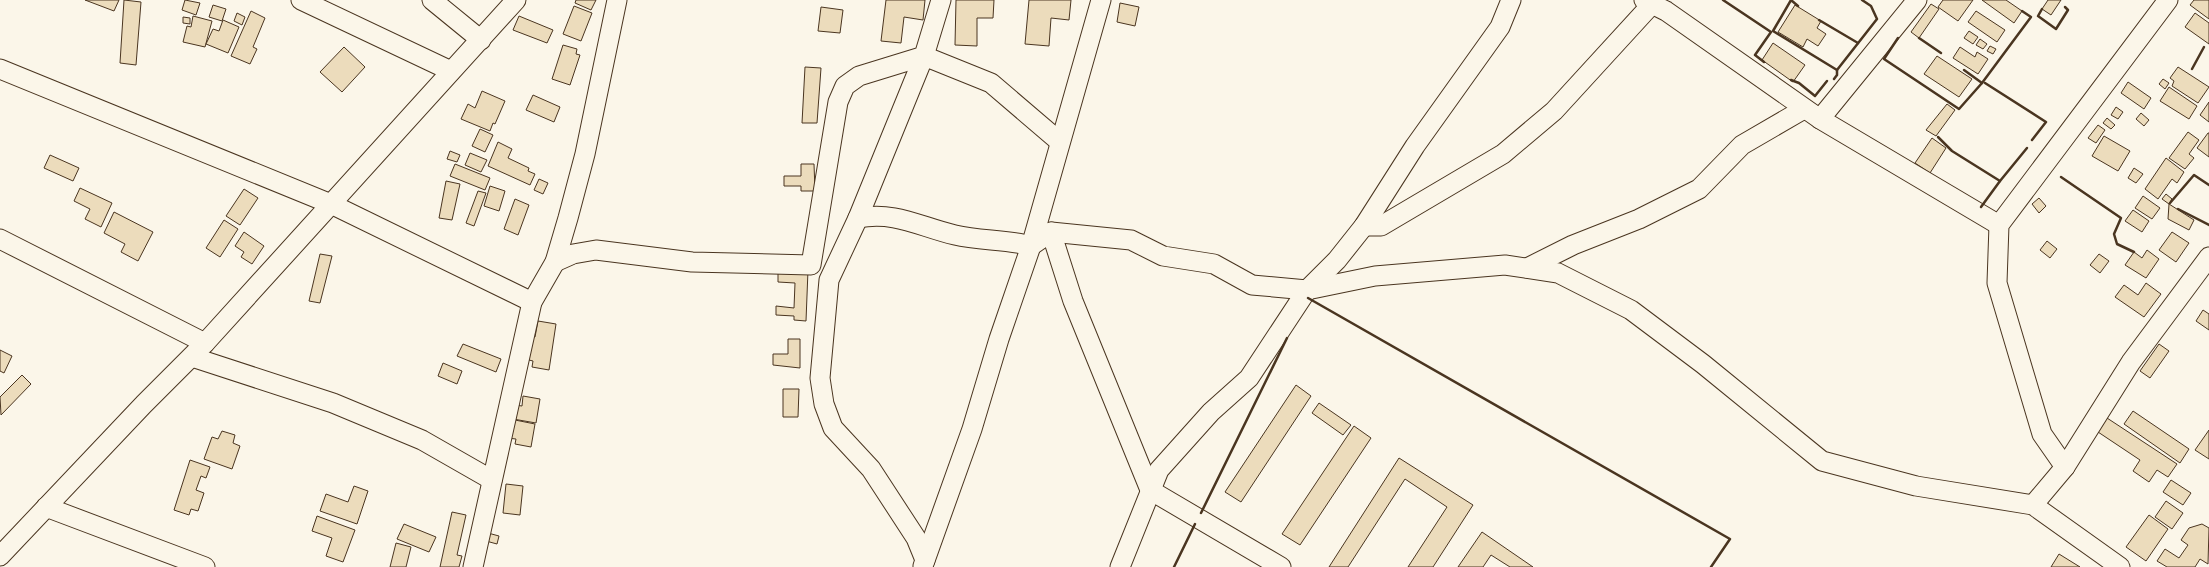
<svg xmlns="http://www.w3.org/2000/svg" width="2209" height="567" font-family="'PT Serif',serif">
  <rect width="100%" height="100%" fill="#fbf6e9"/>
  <!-- building -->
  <g fill="#ecdcbc" stroke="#4a3520">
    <polygon points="85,0 119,0 114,11"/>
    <polygon points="124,0 141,2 136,65 120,63"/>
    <polygon points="185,0 200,3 196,15 182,10"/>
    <polygon points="576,0 596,0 591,10 575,3"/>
    <polygon points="886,0 925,0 923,20 904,17 901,43 881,41"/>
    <polygon points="956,0 994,0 993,18 977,18 977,46 955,45"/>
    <polygon points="1029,0 1071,0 1069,20 1051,18 1049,46 1025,44"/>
    <polygon points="1943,0 1973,0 1958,21 1938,7"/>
    <polygon points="1982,0 2006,0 2022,11 2014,23"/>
    <polygon points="2048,0 2061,0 2051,15 2042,9"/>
    <polygon points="2194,0 2209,0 2209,19 2190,5"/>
    <polygon points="1120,3 1139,7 1135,26 1117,22"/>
    <polygon points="1931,4 1939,9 1919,38 1911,32"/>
    <polygon points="213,5 226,9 222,21 209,17"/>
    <polygon points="1795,5 1821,21 1817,28 1826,34 1818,46 1807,39 1803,47 1778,32"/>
    <polygon points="574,6 592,13 581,41 563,34"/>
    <polygon points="821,7 843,10 840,33 818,31"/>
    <polygon points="251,11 265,18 253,47 257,49 250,64 231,56"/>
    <polygon points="1976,11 2005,30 1997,42 1968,22"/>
    <polygon points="237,13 245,17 242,25 234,21"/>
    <polygon points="2195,13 2209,23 2209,44 2185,27"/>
    <polygon points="193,16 212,21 205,47 183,42 187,26 191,27"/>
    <polygon points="519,16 553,30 547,43 513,30"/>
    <polygon points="183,17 190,18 190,24 183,23"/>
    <polygon points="223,20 239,27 228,53 206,44 213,29 219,31"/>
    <polygon points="1969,31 1978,37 1973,44 1964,38"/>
    <polygon points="1980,39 1987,44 1983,49 1976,45"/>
    <polygon points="1773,43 1805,65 1793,82 1762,60"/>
    <polygon points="563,45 577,49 576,54 580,55 570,85 552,79"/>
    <polygon points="1990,46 1996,49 1993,54 1987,51"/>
    <polygon points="344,47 365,67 342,92 320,72"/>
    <polygon points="1960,47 1975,57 1977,52 1988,59 1978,74 1953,58"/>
    <polygon points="1937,56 1972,79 1959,97 1924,74"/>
    <polygon points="805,67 821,68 817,123 802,123"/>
    <polygon points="2178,67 2209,87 2198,103 2172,86 2174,81 2170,78"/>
    <polygon points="2163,79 2169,83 2165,89 2159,84"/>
    <polygon points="2128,82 2151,98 2144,109 2121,93"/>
    <polygon points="2169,87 2197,106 2189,119 2160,101"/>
    <polygon points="482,91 505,101 495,124 493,123 490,131 461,119 468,104 475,108"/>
    <polygon points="533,95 560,107 554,122 526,110"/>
    <polygon points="2209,102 2209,122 2200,115"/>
    <polygon points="1947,104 1955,110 1936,136 1926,130"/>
    <polygon points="2116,107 2123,112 2118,119 2111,115"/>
    <polygon points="2141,113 2149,120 2144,126 2136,119"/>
    <polygon points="2107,118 2115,125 2111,129 2103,123"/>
    <polygon points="2098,125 2105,130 2096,143 2088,138"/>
    <polygon points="480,129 493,135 485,152 472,146"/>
    <polygon points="2188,132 2199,140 2189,154 2194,158 2185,169 2169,158"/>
    <polygon points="2208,133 2209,133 2209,157 2197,148"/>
    <polygon points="2104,136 2130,151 2118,171 2092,156"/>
    <polygon points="1932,138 1946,148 1930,173 1915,163"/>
    <polygon points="498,142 512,149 508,158 529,168 528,171 535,174 530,185 488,166"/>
    <polygon points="450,151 460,155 457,162 447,159"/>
    <polygon points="470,153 487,160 481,172 465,165"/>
    <polygon points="50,155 79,168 73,181 44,168"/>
    <polygon points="2166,158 2184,172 2177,183 2172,179 2158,199 2145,189"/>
    <polygon points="455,164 490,178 485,190 450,176"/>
    <polygon points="801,164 814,164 815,191 801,191 801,186 784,186 784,176 801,176"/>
    <polygon points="2134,168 2143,174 2136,183 2128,178"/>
    <polygon points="539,179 548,183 543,194 534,190"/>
    <polygon points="446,181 460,184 452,220 439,218"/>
    <polygon points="490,186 505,191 499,211 484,206"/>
    <polygon points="80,188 112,203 101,227 85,219 90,209 74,201"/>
    <polygon points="244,189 258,198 240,225 226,216"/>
    <polygon points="478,191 486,193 474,226 466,223"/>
    <polygon points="2166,194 2172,199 2169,204 2162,199"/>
    <polygon points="2143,196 2160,208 2152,219 2135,208"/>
    <polygon points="2039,198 2046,206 2039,213 2032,204"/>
    <polygon points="515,199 529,205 518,235 504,229"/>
    <polygon points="2169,204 2194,220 2189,230 2168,219"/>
    <polygon points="2133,210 2149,221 2142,232 2125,221"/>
    <polygon points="114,212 153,232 138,261 121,252 125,244 104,233"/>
    <polygon points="224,220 238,229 220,257 206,248"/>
    <polygon points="244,232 264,246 252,264 241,257 244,252 235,246"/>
    <polygon points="2172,232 2189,243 2176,262 2159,250"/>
    <polygon points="2047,241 2057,249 2050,258 2040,250"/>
    <polygon points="2147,250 2159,259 2146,278 2125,265 2134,252 2142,258"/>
    <polygon points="320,254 332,256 320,303 309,301"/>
    <polygon points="2099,254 2109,261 2100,273 2090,265"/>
    <polygon points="778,268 808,270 806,321 794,320 794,316 776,315 776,306 794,308 795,283 778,282"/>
    <polygon points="2146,283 2161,294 2144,317 2115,297 2124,285 2138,295"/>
    <polygon points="2203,310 2209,314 2209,330 2196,321"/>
    <polygon points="538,321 556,324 549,370 532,367 533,361 525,359 529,336 535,337"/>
    <polygon points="788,339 800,339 800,368 773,365 773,354 788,354"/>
    <polygon points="463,344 501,359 496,372 457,356"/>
    <polygon points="2159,344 2169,351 2150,378 2140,371"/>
    <polygon points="0,350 12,356 4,373 0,371"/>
    <polygon points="443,363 462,371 457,384 438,376"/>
    <polygon points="22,375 31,384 1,415 0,397"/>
    <polygon points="1296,385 1311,396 1241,502 1225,492"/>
    <polygon points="783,389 799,389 798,417 783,417"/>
    <polygon points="523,396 540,399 536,423 513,419 515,405 522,406"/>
    <polygon points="1319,403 1351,425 1343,435 1312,413"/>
    <polygon points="2133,411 2189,449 2180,463 2124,424"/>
    <polygon points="2107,418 2177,464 2168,477 2157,470 2149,482 2133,471 2140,460 2098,432"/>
    <polygon points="510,419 535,424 531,447 515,444 516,439 507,438"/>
    <polygon points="1354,426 1371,438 1300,545 1282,534"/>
    <polygon points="2209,430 2209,459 2195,450"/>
    <polygon points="222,431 235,435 233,443 240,446 232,469 204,459 212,437 218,439"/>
    <polygon points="1399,458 1473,505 1433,567 1408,567 1447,507 1405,479 1348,567 1329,567"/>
    <polygon points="190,460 210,467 206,478 201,476 196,490 204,493 198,511 191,509 189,515 174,510"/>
    <polygon points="2171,480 2191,493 2183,505 2163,492"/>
    <polygon points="506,484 523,486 520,515 503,513"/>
    <polygon points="354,486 368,491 357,524 320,511 326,494 348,502"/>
    <polygon points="2166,501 2183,513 2172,529 2155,517"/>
    <polygon points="452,512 466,515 457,555 462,556 459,567 440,567"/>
    <polygon points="2149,515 2168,529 2146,561 2126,547"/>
    <polygon points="317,516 355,530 343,562 326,556 332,538 312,531"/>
    <polygon points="404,524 436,537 429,552 397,539"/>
    <polygon points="2202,524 2209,528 2208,564 2200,559 2195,567 2167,567 2157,561 2165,549 2179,558 2188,545 2181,540 2189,528"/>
    <polygon points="1482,532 1533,567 1510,567 1491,555 1483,567 1458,567"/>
    <polygon points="488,533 499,536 497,544 486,541"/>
    <polygon points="396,543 411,547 406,567 390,567"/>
    <polygon points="2059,554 2080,567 2051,567"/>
  </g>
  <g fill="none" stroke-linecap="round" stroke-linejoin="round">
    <defs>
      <g id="minor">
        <polyline points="301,0 451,71"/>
        <polyline points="432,0 481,40"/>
        <polyline points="1644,0 1666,11 1820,119 1999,225"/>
        <polyline points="0,69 331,204 532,302"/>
        <polyline points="1820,119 1917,0"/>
        <path d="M 858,218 C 896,211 920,227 955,235 C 980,241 1007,239 1031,246 L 1051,232 L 1131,240 L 1163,256 L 1214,264 L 1252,285 L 1307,290 L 1375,276 L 1505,265 L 1558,273 L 1631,310 L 1703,364 L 1822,461 L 1916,486 L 2033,505 L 2120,567"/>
        <polyline points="1364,226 1381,226 1503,154 1554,111 1652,4"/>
        <polyline points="1051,232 1073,301 1150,490 1281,567"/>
        <polyline points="0,239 205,343"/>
        <polyline points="555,262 573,254 596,250 692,262 811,265 838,102 845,86 859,76 924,56 941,0"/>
        <polyline points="1527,268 1573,245 1639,219 1699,189 1742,145 1804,109"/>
        <polyline points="192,357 333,403 422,440 492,480"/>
        <polyline points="2065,467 2042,434 1997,283 1999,225 2168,0"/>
        <polyline points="2033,505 2065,467 2131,362 2209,257"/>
        <polyline points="46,507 205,567"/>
        <polyline points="0,556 144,404 205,343 516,0"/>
        <polyline points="925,560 916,538 871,469 833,428 824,404 820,378 829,280 858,218 924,56 991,83 1060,142"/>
        <polyline points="923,566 972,429 999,339 1031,246 1101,0"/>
        <polyline points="473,567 532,302 555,262 568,218 585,154 617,0"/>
        <polyline points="1120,567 1159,470 1211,412 1249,378 1307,290 1337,260 1364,226 1415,146 1500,27 1511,0"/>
      </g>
    </defs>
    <!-- minor casing -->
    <use href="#minor" stroke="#4a3520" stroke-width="21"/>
    <!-- minor -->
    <use href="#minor" stroke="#fbf6e9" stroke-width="19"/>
    <!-- wall -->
    <g stroke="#4a3520" stroke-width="2.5">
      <polyline points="1723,0 1771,32 1755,55 1764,62"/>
      <polyline points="1798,6 1791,0 1773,31 1837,70"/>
      <polyline points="2042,9 2038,16 2056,29 2068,10 2065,7"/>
      <polyline points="1819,20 1858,43"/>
      <polyline points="1898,38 1884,59 1959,109 1982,83 2031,17 2022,11"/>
      <polyline points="1919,38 1941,53"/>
      <polyline points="2192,69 2204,47"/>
      <polyline points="1964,70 1982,83"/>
      <polyline points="1834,79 1837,75 1837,70 1877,19 1871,6 1862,0"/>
      <polyline points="1791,80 1799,83 1815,96 1827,81"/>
      <polyline points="1985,83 2046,122 2032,140"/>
      <polyline points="1938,137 1952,151 2000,181 2027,148"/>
      <polyline points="2061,177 2121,218 2114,234 2117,244 2134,252"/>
      <polyline points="2170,203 2194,175 2209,185"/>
      <polyline points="1981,207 2000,181"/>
      <polyline points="2178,209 2209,225"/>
      <polyline points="1308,298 1730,539 1711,567"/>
      <polyline points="1201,513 1287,338"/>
      <polyline points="1174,567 1195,524"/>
    </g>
  </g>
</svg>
